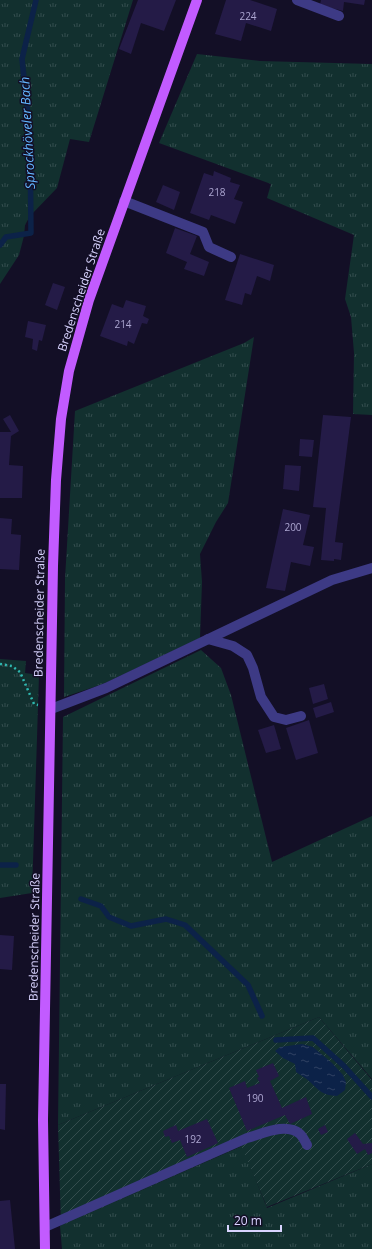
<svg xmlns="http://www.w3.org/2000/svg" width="372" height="1249" font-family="'Open Sans',sans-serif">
  <defs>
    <pattern id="grass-tufts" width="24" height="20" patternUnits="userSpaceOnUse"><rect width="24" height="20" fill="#12302f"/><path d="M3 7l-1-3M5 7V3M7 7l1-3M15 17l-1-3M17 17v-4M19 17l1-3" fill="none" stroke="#344d4e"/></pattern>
    <pattern id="garden-furrows" width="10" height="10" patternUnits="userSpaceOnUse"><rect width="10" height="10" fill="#12302f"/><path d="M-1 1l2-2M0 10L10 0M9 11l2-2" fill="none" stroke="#344d4e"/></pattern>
    <pattern id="water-ripples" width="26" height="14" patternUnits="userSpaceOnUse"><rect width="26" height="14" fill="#0c2248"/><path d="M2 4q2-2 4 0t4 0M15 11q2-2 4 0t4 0" fill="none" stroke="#2f4163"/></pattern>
  </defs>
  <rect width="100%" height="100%" fill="#130f26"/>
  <!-- grass -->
  <g fill="url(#grass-tufts)">
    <polygon points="0,0 133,0 89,142 70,139 57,188 30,216 25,225 24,236 19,255 0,284"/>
    <polygon points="197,54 260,61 372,64 372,415 353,414 354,353 351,317 345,299 354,235 267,198 271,184 159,143"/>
    <polygon points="254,337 228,503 216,522 200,554 202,582 200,638 103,684 64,697 65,579 75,411 244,343"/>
    <polygon points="201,650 221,668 231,695 272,862 372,816 372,1079 319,1017 58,1125 63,717"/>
    <polygon points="0,659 26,661 25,673 39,675 32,893 0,898"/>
    <polygon points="242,1146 267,1208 372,1164 372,1249 62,1249 60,1226"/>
  </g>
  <!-- garden -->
  <polygon fill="url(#garden-furrows)" points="319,1017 372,1080 372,1164 267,1207 241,1146 61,1226 58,1125"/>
  <!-- water -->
  <path fill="url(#water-ripples)" d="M 302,1044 L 313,1047 L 332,1063 L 343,1075 L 346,1082 L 345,1090 L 337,1096 C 322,1095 320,1091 309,1081 C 306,1078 300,1075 296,1072 L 295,1064 L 283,1058 L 275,1051 L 280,1047 Z"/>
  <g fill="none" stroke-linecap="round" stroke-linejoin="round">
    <!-- stream -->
    <g stroke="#0c2248" stroke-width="5.5">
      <polyline points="0,245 6,237 31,233 30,135 22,59 36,0"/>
      <polyline points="0,865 16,865"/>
      <polyline points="81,899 101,906 109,917 131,926 166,919 185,925 248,985 262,1016"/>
      <polyline points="276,1040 313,1038 344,1066 372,1097"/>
    </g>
  </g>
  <!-- building -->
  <g fill="#241b47">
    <polygon points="138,0 176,0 164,31 141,23 131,54 119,49"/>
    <polygon points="226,0 250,0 277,9 271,31 246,23 241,41 215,34"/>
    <polygon points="321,0 365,0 364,5 344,2 343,11 320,5"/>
    <polygon points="214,171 231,178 230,182 240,185 234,199 243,202 235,224 211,215 209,220 190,213 204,173 213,176"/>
    <polygon points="163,185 180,192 174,210 156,202"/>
    <polygon points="175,228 197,236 190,254 209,262 204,276 184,269 187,262 166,253"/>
    <polygon points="240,254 274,265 270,281 257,276 251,295 245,293 242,305 225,300"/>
    <polygon points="53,283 65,287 57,310 45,305"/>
    <polygon points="126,300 146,306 143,316 149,319 147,324 142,323 134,344 128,341 127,346 100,336 112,304 123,308"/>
    <polygon points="28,321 46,325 42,341 39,340 37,351 32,349 33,339 25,337"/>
    <polygon points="10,415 19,431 11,436 9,465 23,466 22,498 0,498 0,432 11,432 3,419"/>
    <polygon points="323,415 351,417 335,542 343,543 341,560 334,559 334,561 321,560 326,508 313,507"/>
    <polygon points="300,439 314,440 312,457 299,456"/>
    <polygon points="285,465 301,466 299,491 283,489"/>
    <polygon points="283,509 310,515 303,545 314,547 310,566 291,562 285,591 266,588"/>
    <polygon points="0,518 12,519 11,534 21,535 19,570 0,569"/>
    <polygon points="324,684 328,699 313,704 309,688"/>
    <polygon points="331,702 334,712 316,718 313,708"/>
    <polygon points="309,720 318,753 296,760 286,728"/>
    <polygon points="274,725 281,749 266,753 258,730"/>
    <polygon points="0,935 14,936 12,970 0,969"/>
    <polygon points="273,1063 279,1076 270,1081 282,1108 306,1097 312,1114 290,1124 285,1115 247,1131 229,1088 245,1081 247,1088 260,1083 257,1078 259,1077 256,1070"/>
    <polygon points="0,1084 6,1084 5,1130 0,1129"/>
    <polygon points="207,1119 218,1143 187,1157 180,1140 172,1143 169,1136 165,1137 163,1131 176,1125 178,1131"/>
    <polygon points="325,1125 328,1132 321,1135 318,1129"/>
    <polygon points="355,1133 363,1144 372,1143 372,1153 368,1155 365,1149 357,1154 347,1139"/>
    <polygon points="10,1200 15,1249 0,1249 0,1201"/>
  </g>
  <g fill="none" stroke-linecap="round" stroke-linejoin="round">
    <!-- path -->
    <polyline stroke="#2fb8b0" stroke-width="2.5" stroke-dasharray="2 3" stroke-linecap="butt" points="0,664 12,666 20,672 34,704 38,705"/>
    <!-- minor -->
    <g stroke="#3d3a85" stroke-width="10">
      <polyline points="297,0 339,16"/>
      <polyline points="124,201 203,232 209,247 231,257"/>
      <polyline points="208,639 233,646 247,655 253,668 261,697 274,717 286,720 301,716"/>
      <polyline points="51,709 106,688 332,580 372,568"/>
      <path d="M 45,1227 L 247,1138 C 262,1134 286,1122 300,1134 C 303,1137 305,1141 307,1145"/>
    </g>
    <!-- major -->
    <polyline stroke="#c25bff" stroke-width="10" points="45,1249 43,1120 53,566 56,480 61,419 69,371 89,300 197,0"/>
  </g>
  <g text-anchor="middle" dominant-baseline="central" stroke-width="3" stroke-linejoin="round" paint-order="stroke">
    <!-- number labels -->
    <g font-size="10" fill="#aca6d1">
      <text x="248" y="16">224</text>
      <text x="217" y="192">218</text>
      <text x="123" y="324">214</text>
      <text x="293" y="527">200</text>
      <text x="255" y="1098">190</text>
      <text x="193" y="1139">192</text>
    </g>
    <!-- street labels -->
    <g font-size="12" fill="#d9d4ff" stroke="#130f26">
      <text transform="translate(81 290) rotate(-72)">Bredenscheider Straße</text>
      <text transform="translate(39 613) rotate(-89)">Bredenscheider Straße</text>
      <text transform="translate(34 937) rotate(-89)">Bredenscheider Straße</text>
    </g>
    <!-- water labels -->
    <g font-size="13" font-style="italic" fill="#62b6ff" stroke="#130f26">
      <text transform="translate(27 133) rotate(-93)">Sprockhöveler Bach</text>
    </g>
  </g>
  <!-- scale -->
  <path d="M228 1225v6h53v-6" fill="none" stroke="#d9d4ff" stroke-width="2"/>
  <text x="234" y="1225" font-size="12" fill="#d9d4ff" stroke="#130f26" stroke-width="3" paint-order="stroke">20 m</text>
</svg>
